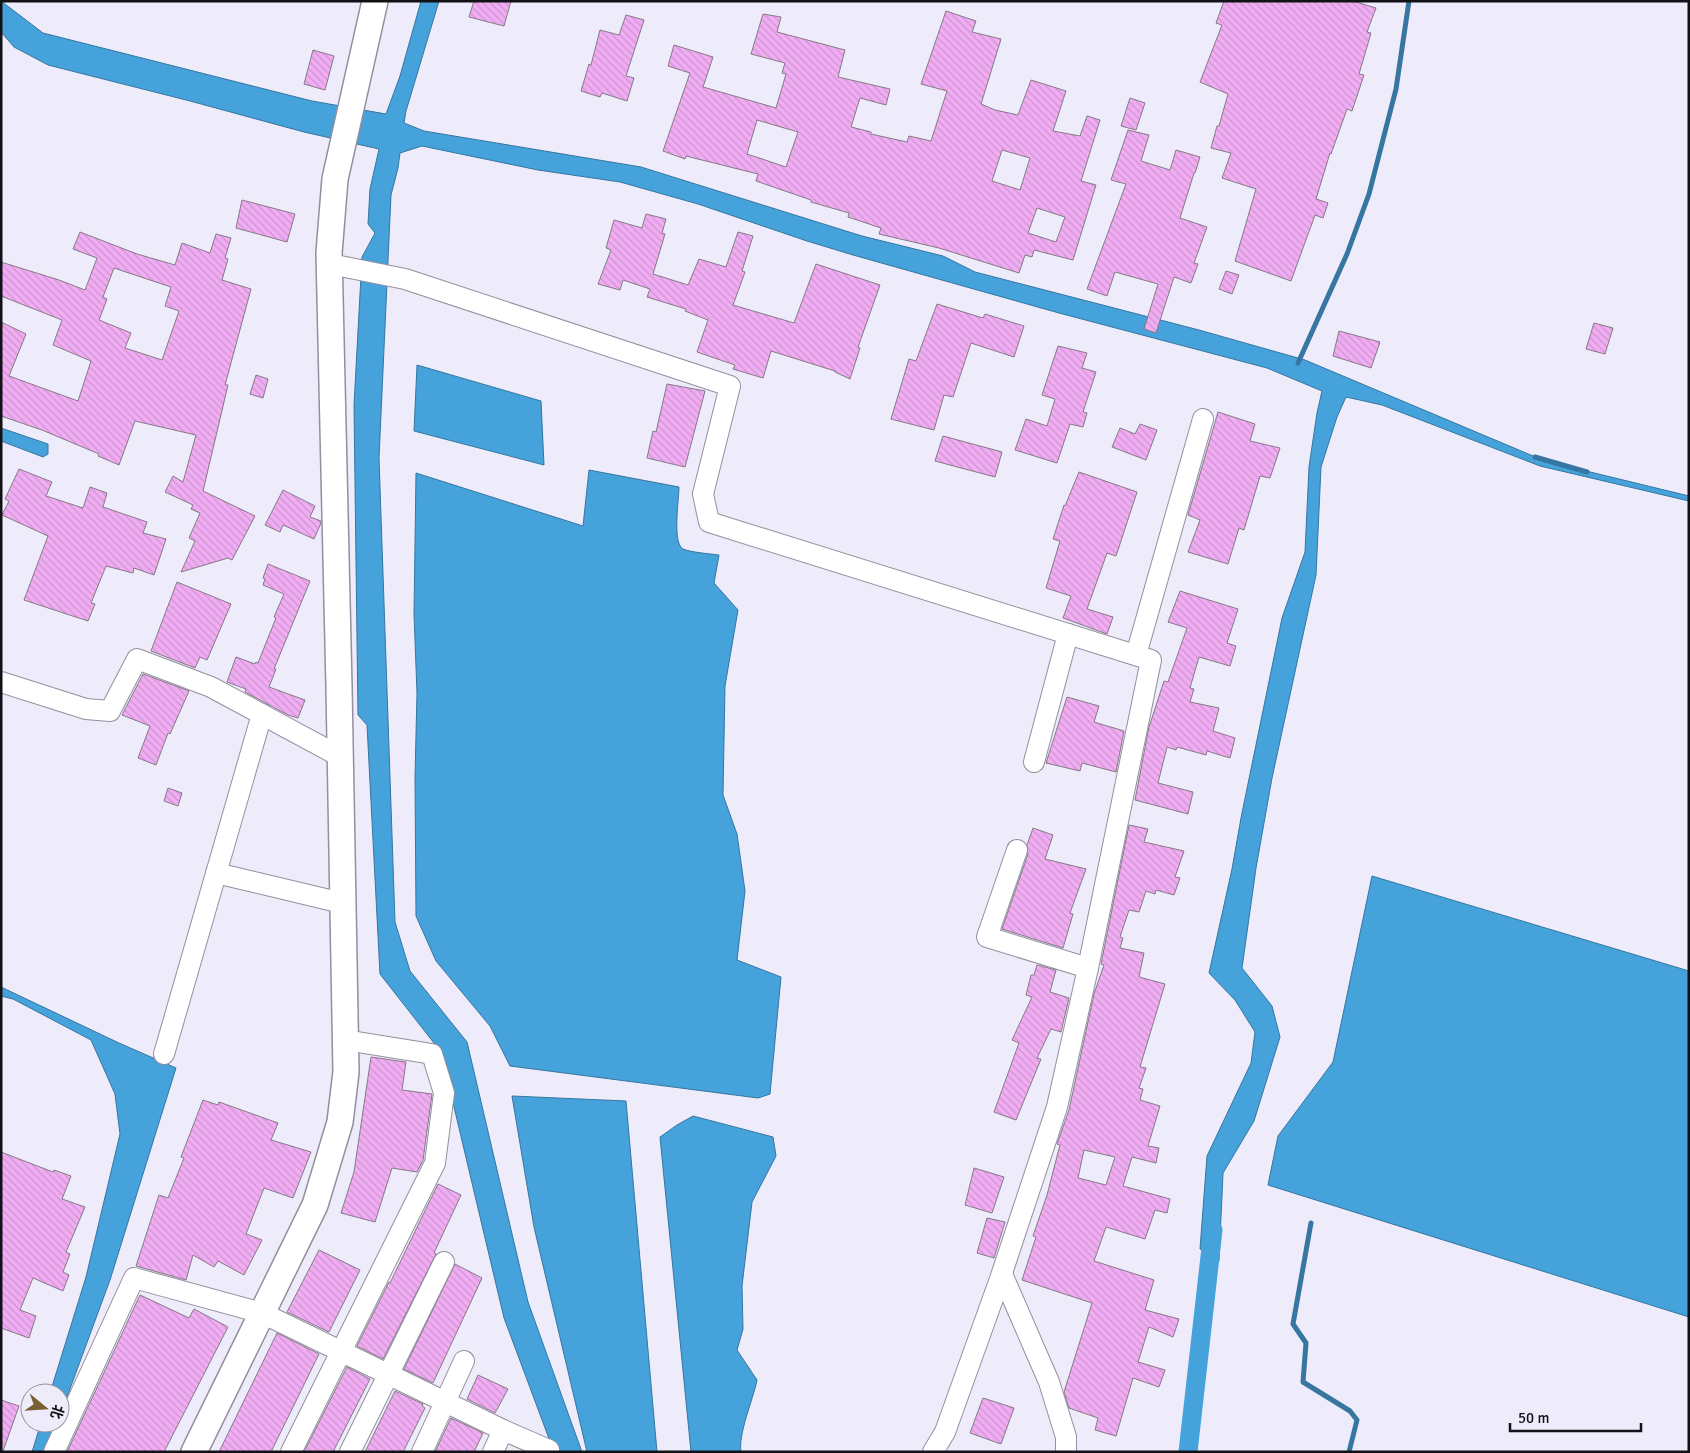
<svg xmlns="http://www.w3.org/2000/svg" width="1690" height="1453" font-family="Signika,'Noto Sans SC',sans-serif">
  <defs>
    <pattern id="building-back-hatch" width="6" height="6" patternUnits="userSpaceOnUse" patternTransform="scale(1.25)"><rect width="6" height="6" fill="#f1adf4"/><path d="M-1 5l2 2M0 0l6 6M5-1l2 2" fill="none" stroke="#ce94d0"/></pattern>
  </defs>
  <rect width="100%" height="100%" fill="#eeebfb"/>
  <!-- water -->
  <g fill="#45a2db" stroke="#3676a0">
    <polygon points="1,1 43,33 312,101 386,114 400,76 421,1 439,1 406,111 404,123 424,131 641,167 862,236 943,256 975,272 1199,330 1305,360 1545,461 1689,496 1689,501 1540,466 1382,405 1346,397 1337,417 1321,467 1316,575 1272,778 1256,868 1242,968 1272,1006 1280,1037 1254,1121 1223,1173 1219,1261 1200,1249 1207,1156 1251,1063 1255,1032 1235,1000 1209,973 1232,869 1241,818 1282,618 1305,552 1309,467 1317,413 1322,391 1267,368 1059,313 853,255 807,241 698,204 620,182 538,170 422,146 400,153 398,168 391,195 379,458 395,922 410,971 467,1042 528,1302 582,1452 554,1452 504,1318 441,1052 380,974 367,725 358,715 354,405 362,257 375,233 368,224 370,189 379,149 304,132 190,101 48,65 14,47 1,32"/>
    <polygon points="417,365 541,401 544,465 414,431"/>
    <polygon points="1,428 48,444 48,454 43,457 1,441"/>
    <path d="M 589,470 L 679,487 C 679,499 672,543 683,549 C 689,552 711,554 719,555 L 714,583 L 738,610 L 725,686 L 723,795 L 737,834 L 745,891 L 737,960 L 781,977 L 770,1094 L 758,1098 L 510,1066 L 490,1026 L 436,961 L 416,916 L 415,777 L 417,693 L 414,614 L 416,473 L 583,526 Z"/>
    <polygon points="1372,876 1689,971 1689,1317 1268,1185 1278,1136 1333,1062"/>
    <polygon points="1,987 119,1043 176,1068 110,1280 60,1416 60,1393 50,1393 86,1277 120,1134 115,1094 91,1040 13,999 1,996"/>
    <polygon points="512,1096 626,1101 657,1452 587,1452 534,1227"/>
    <path d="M 693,1116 L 773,1137 L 776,1156 L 752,1202 L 742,1286 L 743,1329 L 737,1350 L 757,1380 C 753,1400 738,1434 741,1452 L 691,1452 L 660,1137 L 677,1125 Z"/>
    <polygon points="41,1423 57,1423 47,1452 32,1452"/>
  </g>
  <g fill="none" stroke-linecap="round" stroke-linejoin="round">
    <!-- stream -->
    <g stroke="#3676a0" stroke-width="5">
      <polyline points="1298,363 1347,254 1369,194 1396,89 1409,1"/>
      <polyline points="1535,457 1587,472"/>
      <polyline points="1311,1223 1293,1324 1306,1343 1303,1382 1350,1411 1357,1420 1349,1452"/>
    </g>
    <!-- canal -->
    <polyline stroke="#45a2db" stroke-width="19" points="1188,1452 1213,1230"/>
  </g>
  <!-- building -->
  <g fill="url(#building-back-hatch)" stroke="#857985" fill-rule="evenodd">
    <polygon points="474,1 511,1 504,26 469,17"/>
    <polygon points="1224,1 1353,1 1376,8 1367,32 1371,33 1359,74 1364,75 1352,111 1347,109 1331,154 1330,153 1316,199 1328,203 1323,218 1315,215 1291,281 1235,261 1256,189 1222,178 1231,153 1211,148 1217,126 1219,126 1228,94 1200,82 1222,25 1216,23"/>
    <path d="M 946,11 L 976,21 L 972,32 L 1001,39 L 981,104 L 995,110 L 1018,115 L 1031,80 L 1066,91 L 1053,131 L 1080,136 L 1087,116 L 1100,120 L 1081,181 L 1096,185 L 1073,260 L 1034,250 L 1032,257 L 1025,255 L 1019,273 L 939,248 L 879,234 L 881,228 L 848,217 L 849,213 L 811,202 L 811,200 L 756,181 L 758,174 L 686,156 L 685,159 L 663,151 L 690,73 L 668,66 L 674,45 L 713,57 L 703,87 L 776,108 L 786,74 L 782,73 L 785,63 L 751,54 L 763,14 L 781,17 L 777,32 L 845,50 L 838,77 L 890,89 L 886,105 L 860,98 L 851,127 L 871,132 L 871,134 L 907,142 L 909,136 L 931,141 L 947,91 L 921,84 ZM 757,120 L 798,132 L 786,167 L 747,154 ZM 1002,150 L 1030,158 L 1020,190 L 992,181 ZM 1037,208 L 1065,217 L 1056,242 L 1028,233 Z"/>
    <polygon points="626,15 644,20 626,76 634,78 627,101 602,93 600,97 581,91 589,64 591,65 600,30 619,35"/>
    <polygon points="313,50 334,56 325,90 304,84"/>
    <polygon points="1130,98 1145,103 1136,130 1121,126"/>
    <polygon points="1128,130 1149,135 1141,161 1170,170 1176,150 1200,157 1195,173 1194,173 1180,218 1207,227 1194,263 1198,264 1191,283 1174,277 1156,333 1144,329 1158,284 1115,272 1107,296 1087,289 1126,184 1111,180"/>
    <polygon points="242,200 295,214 287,242 236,228"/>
    <polygon points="646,214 666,219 662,233 665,234 653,274 688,285 699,259 726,267 738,232 753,236 742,271 745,272 733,305 794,323 816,264 880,285 858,347 860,348 850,379 835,372 835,371 771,351 763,378 733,369 735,365 697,352 708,320 685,311 686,309 647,297 650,289 623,280 620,290 598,284 611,250 606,248 614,220 642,228"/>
    <path d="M 80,232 L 137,254 L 175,265 L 182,243 L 210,253 L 216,234 L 231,238 L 225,258 L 228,259 L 222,280 L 251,289 L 225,385 L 228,385 L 203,491 L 255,516 L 232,560 L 228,558 L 181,572 L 195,541 L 189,538 L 200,513 L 191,509 L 193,505 L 165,492 L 173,476 L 183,482 L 196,435 L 135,421 L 119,465 L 98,456 L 99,454 L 42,430 L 1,416 L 1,322 L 26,334 L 9,376 L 78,401 L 91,361 L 53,345 L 62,320 L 1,296 L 1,262 L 59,280 L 85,290 L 97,258 L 73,249 ZM 114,268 L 171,287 L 165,306 L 179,311 L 162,360 L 125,348 L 131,333 L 99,320 L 107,299 L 103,297 Z"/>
    <polygon points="1226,271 1239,275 1232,294 1219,289"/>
    <polygon points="937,304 983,318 985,314 1024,326 1014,357 971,343 953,397 944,395 934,430 891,419 909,359 916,361"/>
    <polygon points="1594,323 1613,328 1605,354 1586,349"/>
    <polygon points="1339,331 1380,342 1371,368 1333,356"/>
    <polygon points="1058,346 1087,353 1082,368 1096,372 1083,412 1087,413 1083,427 1070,424 1057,463 1015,450 1026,419 1047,426 1055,399 1042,395"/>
    <polygon points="256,375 268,379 263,398 250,394"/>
    <polygon points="667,384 705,391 685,467 647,458 653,431 656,432"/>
    <polygon points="1218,412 1255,424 1250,441 1280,448 1270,478 1260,476 1244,530 1239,528 1228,564 1188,552 1200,520 1188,515"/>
    <polygon points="1140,424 1157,430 1146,460 1112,447 1120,428 1135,434"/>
    <polygon points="943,436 1002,452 995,477 935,461"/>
    <polygon points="19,469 52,482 46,496 83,508 90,487 107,493 103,507 147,522 143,533 166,539 154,575 134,568 133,573 106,566 91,603 95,604 88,621 24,600 48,536 2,515 9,501 5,499"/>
    <polygon points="1079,472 1137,492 1116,556 1107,553 1087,609 1113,617 1107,634 1063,618 1071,596 1046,588 1060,541 1053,539 1064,505 1065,506"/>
    <polygon points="283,490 315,506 310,517 321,521 321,523 314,539 283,525 280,532 265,525"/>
    <polygon points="268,564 310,581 274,669 276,669 269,687 305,700 298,718 288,715 245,692 246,689 227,682 236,657 255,664 256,662 258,663 276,618 274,617 284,594 263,585 265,579 263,578"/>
    <polygon points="177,582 231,604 207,660 200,657 195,668 151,651"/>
    <polygon points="1180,591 1238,609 1227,643 1236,646 1230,666 1199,657 1190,688 1194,689 1190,702 1219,708 1213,731 1235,738 1230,758 1207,751 1206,755 1177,747 1176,750 1167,747 1158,783 1193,792 1188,814 1135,800 1149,727 1164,681 1168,682 1187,628 1168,622"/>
    <polygon points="143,674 189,691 170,734 168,733 156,765 138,758 150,726 122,715"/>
    <polygon points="1067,697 1099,706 1094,722 1124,731 1116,772 1082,763 1080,771 1046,763"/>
    <polygon points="168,788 182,793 178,806 164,801"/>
    <path d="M 1129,825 L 1148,829 L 1144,842 L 1184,851 L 1175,877 L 1180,878 L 1174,895 L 1156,890 L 1155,894 L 1146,891 L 1139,912 L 1129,910 L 1120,937 L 1123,938 L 1120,948 L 1144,953 L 1139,977 L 1165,984 L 1140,1067 L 1146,1068 L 1139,1088 L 1143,1089 L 1140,1100 L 1160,1106 L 1148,1146 L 1159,1148 L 1156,1163 L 1132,1157 L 1123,1186 L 1170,1199 L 1167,1213 L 1155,1210 L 1145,1239 L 1106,1227 L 1094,1261 L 1154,1280 L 1145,1310 L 1179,1319 L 1173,1337 L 1149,1327 L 1138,1362 L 1165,1370 L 1159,1387 L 1133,1378 L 1116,1436 L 1095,1430 L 1098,1418 L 1069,1408 L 1064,1392 L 1092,1303 L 1022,1280 L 1036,1237 L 1033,1236 L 1047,1195 L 1060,1145 L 1057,1144 L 1069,1110 L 1094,994 L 1104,965 L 1101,964 ZM 1084,1150 L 1115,1157 L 1106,1185 L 1078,1178 Z"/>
    <polygon points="1033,828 1053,835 1045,859 1086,869 1070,913 1073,914 1063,948 1002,929 1028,854 1027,845"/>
    <polygon points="1037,965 1056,970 1050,992 1069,998 1061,1032 1051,1029 1037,1058 1041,1059 1016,1120 994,1112 1019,1043 1012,1040 1032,997 1026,995 1031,975 1034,975"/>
    <polygon points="371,1057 406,1062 402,1090 432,1094 423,1160 417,1172 392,1168 375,1222 341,1213 354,1172"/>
    <polygon points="203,1100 218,1105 219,1102 278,1123 271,1140 311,1152 293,1198 264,1188 246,1234 262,1240 244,1275 218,1261 214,1267 193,1255 186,1280 136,1266 159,1195 168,1198 184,1158 181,1157"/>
    <polygon points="1,1152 53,1172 54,1170 71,1176 62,1199 85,1207 66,1252 70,1254 63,1272 69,1275 63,1291 33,1278 20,1310 36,1316 29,1338 1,1328"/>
    <polygon points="974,1168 1004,1177 992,1213 965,1205"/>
    <polygon points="438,1184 461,1195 434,1253 436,1254 383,1359 357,1346 389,1282 390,1283"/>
    <polygon points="987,1218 1005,1222 994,1258 977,1253"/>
    <polygon points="319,1250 360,1270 329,1332 287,1312"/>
    <polygon points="455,1264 482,1278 433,1383 404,1369"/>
    <polygon points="140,1295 189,1318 194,1309 228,1327 164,1452 67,1452"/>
    <polygon points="277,1333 319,1354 271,1452 219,1452"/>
    <polygon points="347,1367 370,1379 333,1452 304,1452"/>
    <polygon points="478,1375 508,1389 495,1413 467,1399"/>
    <polygon points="395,1391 423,1404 422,1406 425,1408 403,1452 365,1452"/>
    <polygon points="983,1398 1014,1408 1001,1444 970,1433"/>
    <polygon points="1,1400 19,1406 3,1451 1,1450"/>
    <polygon points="451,1418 483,1433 474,1452 435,1452"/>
  </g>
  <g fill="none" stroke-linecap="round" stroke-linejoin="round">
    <defs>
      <g id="minor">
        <polyline points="330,264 405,279 730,386 703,494 709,522 1151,660 1088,968 1057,1107 1000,1279 945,1432 933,1452"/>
        <polyline points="1136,655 1203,419"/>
        <polyline points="1,682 86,709 110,711 137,659 211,687 341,757"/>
        <polyline points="1034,762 1068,634"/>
        <polyline points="1017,850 987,937 1088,968"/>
        <polyline points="216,873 342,903"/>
        <polyline points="164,1054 262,714"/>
        <polyline points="1002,1274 1049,1382 1066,1437 1066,1452"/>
        <polyline points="54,1452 134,1278 262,1313 503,1430 549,1450 548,1452"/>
        <polyline points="291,1452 435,1163 444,1093 432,1054 345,1040"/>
        <polyline points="350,1452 444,1262"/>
        <polyline points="422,1452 464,1361"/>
        <polyline points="493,1452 503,1430"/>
      </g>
      <polyline id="tertiary" points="194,1452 315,1205 340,1122 346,1072 339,687 329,253 335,179 375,1"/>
    </defs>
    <!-- minor casing -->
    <use href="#minor" stroke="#938f9e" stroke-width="22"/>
    <!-- tertiary casing -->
    <use href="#tertiary" stroke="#938f9e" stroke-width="28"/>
    <!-- minor -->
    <use href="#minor" stroke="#fff" stroke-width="20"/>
    <!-- tertiary -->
    <use href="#tertiary" stroke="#fff" stroke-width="25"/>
  </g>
  <!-- border -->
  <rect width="1690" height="1453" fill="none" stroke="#121116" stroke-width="5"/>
  <!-- north arrow -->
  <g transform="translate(45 1408) rotate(108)"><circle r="24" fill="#eeebfb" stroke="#96949f"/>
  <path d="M0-4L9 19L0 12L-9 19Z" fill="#795f31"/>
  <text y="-8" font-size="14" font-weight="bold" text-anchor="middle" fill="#121116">北</text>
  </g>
  <!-- scale -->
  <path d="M1510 1423v8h131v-8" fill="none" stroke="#121116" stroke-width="2.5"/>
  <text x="1518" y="1423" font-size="15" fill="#121116" stroke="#eeebfb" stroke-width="4" paint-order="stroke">50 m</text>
</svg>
